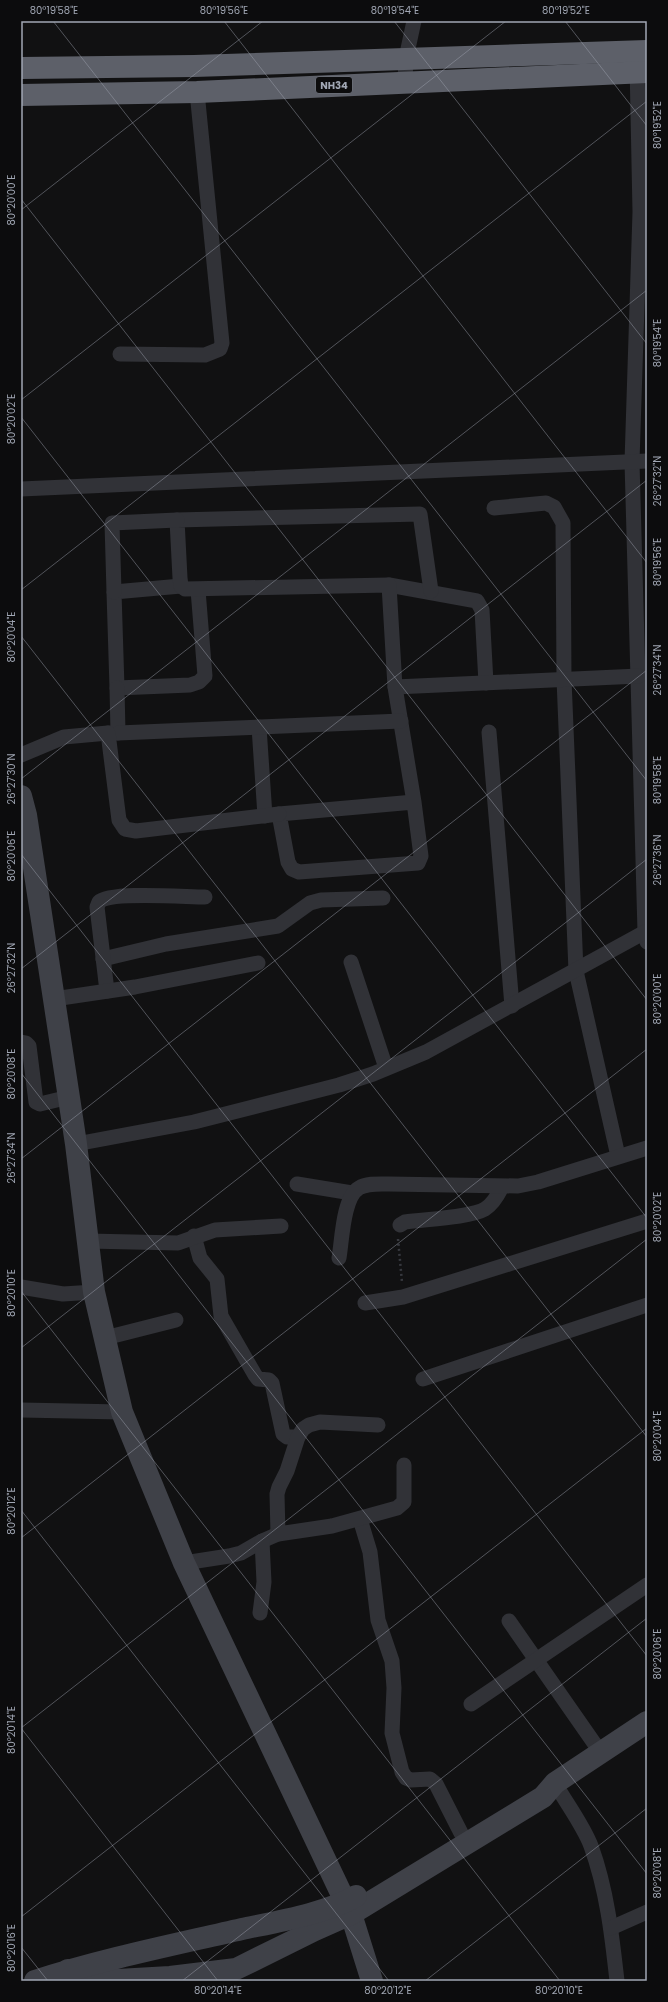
<svg xmlns="http://www.w3.org/2000/svg" width="668" height="2002" font-family="Poppins,sans-serif">
  <rect width="100%" height="100%" fill="#111112"/>
  <g fill="none" stroke-linecap="round" stroke-linejoin="round">
    <!-- path -->
    <polyline stroke="#37393f" stroke-width="2.5" stroke-dasharray="2 3" stroke-linecap="butt" points="398,1239 402,1282"/>
    <!-- street -->
    <g stroke="#313237" stroke-width="15">
      <polyline points="637,64 640,212 632,462 645,932 647,942"/>
      <polyline points="405,81 406,58 414,21"/>
      <polyline points="120,354 205,355 220,349 222,343 197,92"/>
      <polyline points="21,489 647,461"/>
      <polyline points="494,508 546,503 554,507 563,523 564,679 576,971 618,1156"/>
      <polyline points="389,585 477,601 482,610 486,683"/>
      <polyline points="181,586 114,592 117,688 190,685 199,682 205,676 198,590"/>
      <polyline points="431,591 420,514 177,520 180,578 181,586 185,589 389,585 395,687 639,676"/>
      <polyline points="114,592 112,523 177,520"/>
      <polyline points="395,687 414,802 279,814 288,862 292,869 299,872 418,863 421,856 414,802"/>
      <polyline points="259,727 265,816"/>
      <polyline points="489,732 512,1006"/>
      <polyline points="108,733 118,733 117,688"/>
      <polyline points="118,733 401,721"/>
      <polyline points="21,755 64,737 108,733 119,820 125,829 136,831 279,814"/>
      <polyline points="103,959 166,944 278,926 310,903 321,900 383,898"/>
      <polyline points="351,962 386,1068"/>
      <path d="M 107,991 L 97,907 L 99,902 C 110,891 185,897 205,897"/>
      <polyline points="54,999 135,987 258,963"/>
      <polyline points="21,1042 26,1043 29,1046 36,1102 40,1104 69,1097"/>
      <polyline points="76,1144 194,1122 339,1085 373,1074 426,1052 645,932"/>
      <polyline points="297,1184 352,1193"/>
      <path d="M 400,1225 L 405,1222 C 425,1219 469,1218 485,1209 C 493,1204 498,1195 502,1187"/>
      <polyline points="194,1236 200,1258 217,1279 221,1316 255,1375 258,1379 269,1380 272,1383 283,1434 287,1437 298,1437"/>
      <polyline points="88,1241 178,1243 215,1230 281,1226"/>
      <path d="M 339,1258 C 342,1241 343,1197 359,1188 C 367,1183 379,1184 389,1184 L 518,1186 L 538,1182 L 647,1148"/>
      <polyline points="21,1287 63,1294 94,1292"/>
      <polyline points="365,1303 403,1297 647,1221"/>
      <polyline points="105,1338 176,1320"/>
      <polyline points="423,1379 647,1305"/>
      <polyline points="21,1410 122,1412"/>
      <polyline points="360,1519 370,1552 378,1620 392,1661 394,1688 392,1733 402,1772 406,1778 411,1780 430,1779 436,1784 461,1833"/>
      <polyline points="278,1534 277,1494 279,1487 287,1471 298,1437 303,1429 309,1425 320,1422 378,1425"/>
      <polyline points="184,1563 229,1556 241,1553 262,1541 278,1534 332,1526 397,1508 404,1502 404,1465"/>
      <polyline points="260,1613 264,1582 262,1541"/>
      <polyline points="509,1621 601,1753"/>
      <polyline points="471,1704 647,1585"/>
      <path d="M 555,1783 C 566,1803 583,1825 591,1846 C 607,1890 612,1936 617,1981"/>
      <polyline points="611,1928 647,1912"/>
    </g>
    <!-- secondary -->
    <g stroke="#3f4148" stroke-width="22">
      <polyline points="21,796 26,815 76,1144 94,1292 122,1412 184,1563 351,1914 372,1981"/>
      <polyline points="68,1970 118,1980 170,1977 236,1969 315,1930 351,1914 543,1797 555,1783 647,1722"/>
      <path d="M 35,1981 C 103,1959 173,1945 242,1929 C 275,1922 328,1913 356,1896"/>
    </g>
    <!-- highway -->
    <g stroke="#5d6069" stroke-width="22">
      <polyline points="21,68 194,66 647,51"/>
      <polyline points="21,95 197,92 647,72"/>
    </g>
  </g>
  <!-- ticks -->
  <path fill="none" stroke="#a1a7b4" stroke-width="1" stroke-opacity="0.45" d="M 53,21 L 647,781M 224,21 L 647,563M 394,21 L 647,344M 565,21 L 647,126M 21,199 L 647,1000M 21,210 L 263,21M 21,400 L 506,21M 21,417 L 647,1218M 21,590 L 647,101M 21,636 L 647,1437M 21,779 L 647,290M 21,854 L 647,1656M 21,969 L 647,480M 21,1073 L 647,1874M 21,1159 L 647,670M 21,1291 L 560,1981M 21,1348 L 647,859M 21,1510 L 389,1981M 21,1538 L 647,1049M 21,1728 L 218,1981M 21,1728 L 647,1239M 21,1917 L 647,1428M 21,1947 L 48,1981M 182,1981 L 647,1618M 425,1981 L 647,1808"/>
  <g text-anchor="middle" dominant-baseline="central" stroke-width="3" stroke-linejoin="round" paint-order="stroke">
    <!-- shield labels -->
    <rect fill="#0c0c0d" stroke="#747882" stroke-width="1" x="316" y="77" width="36" height="16" rx="3"/>
    <g font-size="10" font-weight="bold" fill="#a1a7b4">
      <text x="334" y="85">NH34</text>
    </g>
  </g>
  <!-- border -->
  <rect width="668" height="2002" fill="none" stroke="#0c0c0d" stroke-width="44"/>
  <rect x="22" y="22" width="624" height="1958" fill="none" stroke="#a1a7b4" stroke-width="1.5"/>
  <g font-size="10" text-anchor="middle" fill="#a1a7b4">
    <text x="54" y="14">80°19'58"E</text>
    <text x="224" y="14">80°19'56"E</text>
    <text x="395" y="14">80°19'54"E</text>
    <text x="566" y="14">80°19'52"E</text>
    <text transform="translate(657 125) rotate(-90)" y="4">80°19'52"E</text>
    <text transform="translate(11 200) rotate(-90)" y="4">80°20'00"E</text>
    <text transform="translate(657 343) rotate(-90)" y="4">80°19'54"E</text>
    <text transform="translate(11 419) rotate(-90)" y="4">80°20'02"E</text>
    <text transform="translate(657 481) rotate(-90)" y="4">26°27'32"N</text>
    <text transform="translate(657 562) rotate(-90)" y="4">80°19'56"E</text>
    <text transform="translate(11 637) rotate(-90)" y="4">80°20'04"E</text>
    <text transform="translate(657 670) rotate(-90)" y="4">26°27'34"N</text>
    <text transform="translate(11 779) rotate(-90)" y="4">26°27'30"N</text>
    <text transform="translate(657 780) rotate(-90)" y="4">80°19'58"E</text>
    <text transform="translate(11 856) rotate(-90)" y="4">80°20'06"E</text>
    <text transform="translate(657 860) rotate(-90)" y="4">26°27'36"N</text>
    <text transform="translate(11 968) rotate(-90)" y="4">26°27'32"N</text>
    <text transform="translate(657 999) rotate(-90)" y="4">80°20'00"E</text>
    <text transform="translate(11 1074) rotate(-90)" y="4">80°20'08"E</text>
    <text transform="translate(11 1158) rotate(-90)" y="4">26°27'34"N</text>
    <text transform="translate(657 1217) rotate(-90)" y="4">80°20'02"E</text>
    <text transform="translate(11 1293) rotate(-90)" y="4">80°20'10"E</text>
    <text transform="translate(657 1436) rotate(-90)" y="4">80°20'04"E</text>
    <text transform="translate(11 1511) rotate(-90)" y="4">80°20'12"E</text>
    <text transform="translate(657 1654) rotate(-90)" y="4">80°20'06"E</text>
    <text transform="translate(11 1730) rotate(-90)" y="4">80°20'14"E</text>
    <text transform="translate(657 1873) rotate(-90)" y="4">80°20'08"E</text>
    <text transform="translate(11 1948) rotate(-90)" y="4">80°20'16"E</text>
    <text x="218" y="1994">80°20'14"E</text>
    <text x="388" y="1994">80°20'12"E</text>
    <text x="559" y="1994">80°20'10"E</text>
  </g>
</svg>
